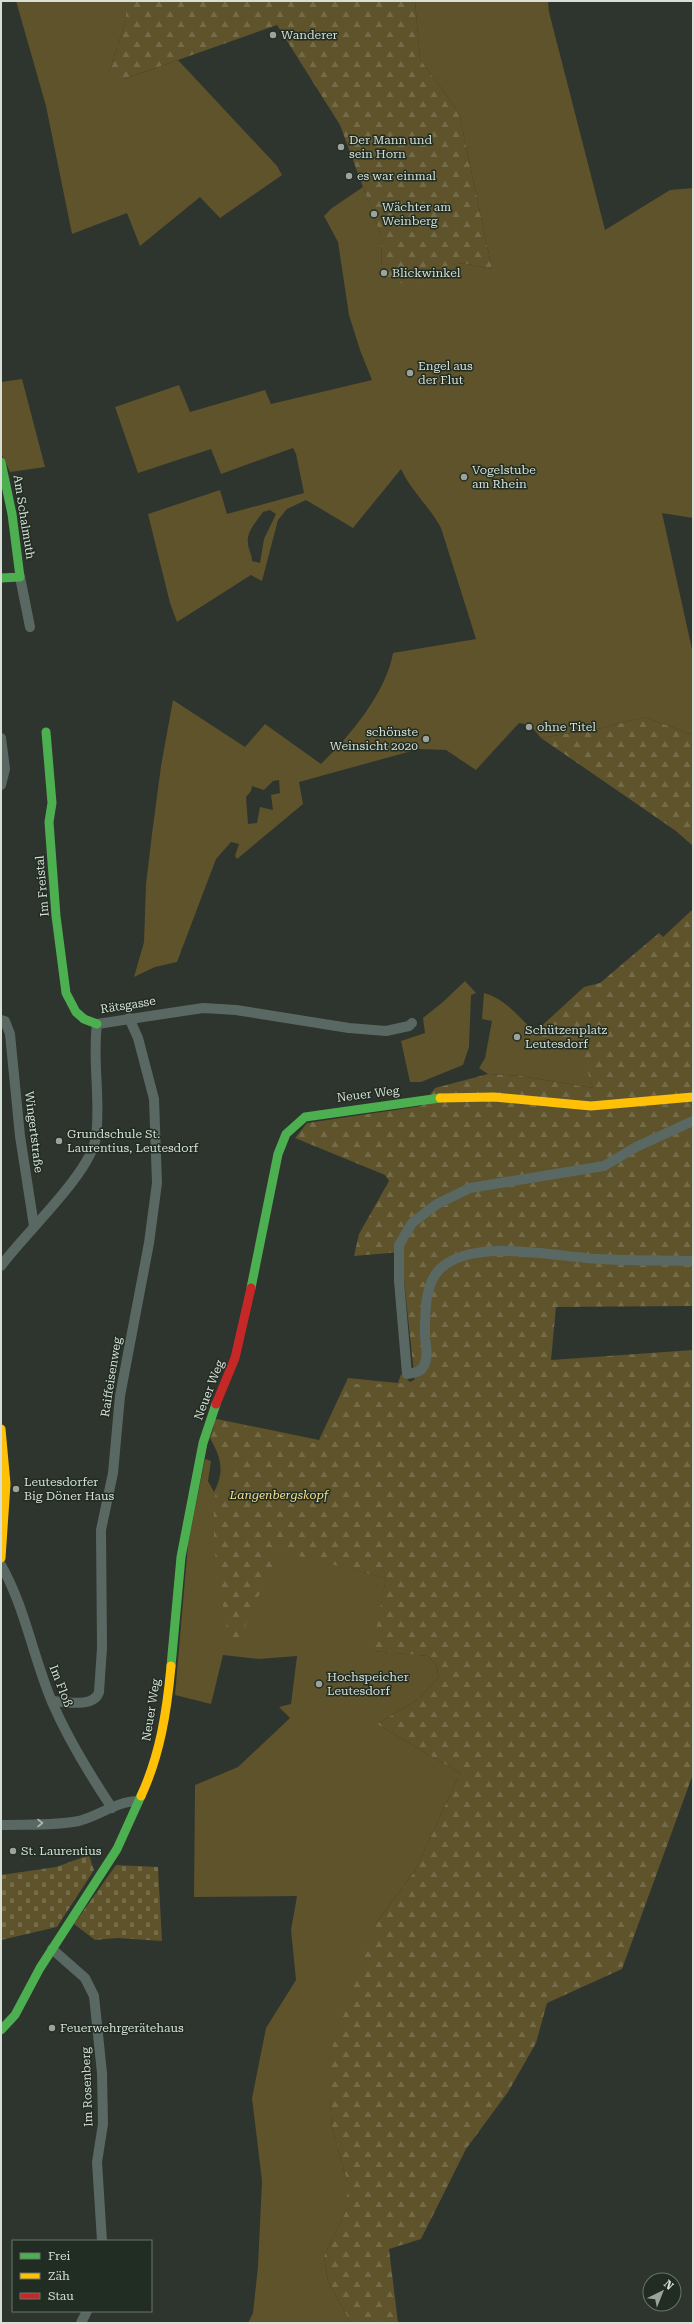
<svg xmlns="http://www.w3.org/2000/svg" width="694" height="2324" font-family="'Roboto Serif',serif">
  <defs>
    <pattern id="forest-firs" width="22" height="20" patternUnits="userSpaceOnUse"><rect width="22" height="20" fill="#5e532b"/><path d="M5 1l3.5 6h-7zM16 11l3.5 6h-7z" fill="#746b49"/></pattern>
    <pattern id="cemetery-stones" width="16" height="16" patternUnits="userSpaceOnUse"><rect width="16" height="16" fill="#5e532b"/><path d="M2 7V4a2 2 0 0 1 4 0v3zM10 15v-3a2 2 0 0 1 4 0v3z" fill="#746b49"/></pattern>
  </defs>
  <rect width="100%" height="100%" fill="#2e342e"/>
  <!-- green -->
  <g fill="#5e532b" fill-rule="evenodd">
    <polygon points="16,1 126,1 126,20 109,72 124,79 178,60 277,166 282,175 220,218 200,197 140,246 127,213 72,234 46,106"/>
    <path d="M 415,1 L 548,1 L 549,12 L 605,230 L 670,190 L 693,188 L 693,518 L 662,513 L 693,654 L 693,735 L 645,717 L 602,728 L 541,738 L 530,725 L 519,723 L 476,770 L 446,750 L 419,749 L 299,782 L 303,804 L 237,859 L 235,856 L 239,844 L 231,842 L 216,859 L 177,962 L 155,967 L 134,977 L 144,942 L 146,884 L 152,834 L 161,766 L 173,700 L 245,747 L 265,724 L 321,764 C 349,737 386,693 393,653 L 476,639 L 441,528 C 430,507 411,491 401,469 L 353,528 L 306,500 L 287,509 L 278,520 L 262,581 L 251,575 L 177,622 L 170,603 L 148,514 L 220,490 L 227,514 L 304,493 L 296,454 L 293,448 L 221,474 L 211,449 L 138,473 L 115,407 L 179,385 L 190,412 L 265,390 L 271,404 L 372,380 L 360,350 L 349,315 L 338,242 L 324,216 L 332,208 L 363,187 L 381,236 L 382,275 L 463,263 L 492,269 L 459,113 L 420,59 ZM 270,510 L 276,514 L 264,539 L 260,563 L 252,561 C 252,554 248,549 248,543 C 246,532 257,521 263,512 ZM 279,780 L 280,793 L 271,795 L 273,810 L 260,807 L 257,823 L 248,824 L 246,797 L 251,791 L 252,786 L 264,790 L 273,781 Z"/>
    <polygon points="22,379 45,467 10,472 1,453 1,382"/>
    <polygon points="465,981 476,993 471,995 469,1047 463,1065 421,1082 410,1082 401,1041 425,1033 423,1018 443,1002"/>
    <path d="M 484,993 C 507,999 518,1018 536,1032 C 551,1044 569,1053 586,1064 L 593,1088 L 521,1076 L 488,1074 L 479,1068 L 485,1058 L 492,1021 L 482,1019 Z"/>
    <path d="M 494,1371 L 305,1557 L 386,1578 L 373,1651 L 428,1656 L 436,1665 L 439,1677 L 419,1699 L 377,1724 L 460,1773 L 415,1871 L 376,1923 L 330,2099 L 332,2127 L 347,2181 L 347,2209 L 324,2256 L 328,2281 L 351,2323 L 248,2323 L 253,2313 L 258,2266 L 262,2181 L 252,2098 L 266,2028 L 296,1980 L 291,1930 L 297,1896 L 194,1897 L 195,1785 L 238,1767 L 290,1718 L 279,1707 L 291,1704 L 297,1656 L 259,1659 L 223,1655 L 211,1704 L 175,1695 L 188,1544 L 205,1459 L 211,1461 L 208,1481 L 214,1492 C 225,1471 221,1458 210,1438 L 217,1419 L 319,1440 L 348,1378 L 398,1383 L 401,1374 L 410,1382 L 421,1376 Z"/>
  </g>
  <!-- forest -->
  <g fill="url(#forest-firs)">
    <polygon points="126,1 415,1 420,59 459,113 492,269 463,263 432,269 416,290 382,274 381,236 340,125 277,25 124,79 112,80 109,72 126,20"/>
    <polygon points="645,717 693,735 693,846 676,831 541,738 602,728"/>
    <path d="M 693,909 L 693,1306 L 556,1307 L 551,1360 L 693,1350 L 693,1774 L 622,1969 L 547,2003 L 536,2043 L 508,2092 L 466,2149 L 421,2239 L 389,2249 L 398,2323 L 351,2323 L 328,2281 L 324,2256 L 347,2209 L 347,2181 L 332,2127 L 327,2062 L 376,1923 L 415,1871 L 460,1773 L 377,1724 L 419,1699 L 439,1677 L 436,1665 L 428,1656 L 372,1651 L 386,1578 L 279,1551 L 240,1637 L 230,1642 C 220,1592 210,1546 215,1495 L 228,1487 L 232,1475 L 228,1456 L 211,1440 L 215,1419 L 311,1442 L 320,1446 L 348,1384 L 415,1383 L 401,1252 L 354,1256 L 359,1234 L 389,1181 L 385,1175 L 295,1138 L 307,1123 L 422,1106 L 435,1088 L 488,1074 L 521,1076 L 593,1088 L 585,1064 L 535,1032 L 584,987 L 600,983 L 659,933 L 663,937 Z"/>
  </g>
  <!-- cemetery -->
  <g fill="url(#cemetery-stones)">
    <polygon points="89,1855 94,1870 57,1927 1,1940 1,1875 56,1867"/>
    <polygon points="116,1865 158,1867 162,1941 117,1938 95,1940 74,1924"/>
  </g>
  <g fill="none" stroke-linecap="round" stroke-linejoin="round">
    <!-- street -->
    <g stroke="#5a6863" stroke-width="10">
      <polyline points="20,577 30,627"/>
      <polyline points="1,738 5,769 1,785"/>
      <polyline points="1,1020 5,1021 10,1034 20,1136 34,1226"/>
      <path d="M 693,1121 L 636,1147 L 604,1166 L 470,1188 L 437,1204 L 412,1223 L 399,1245 L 399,1281 L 407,1374 C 413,1373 420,1373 423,1367 C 429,1359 426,1346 425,1337 C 425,1316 424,1283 441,1268 C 475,1237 556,1257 599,1259 C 630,1261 662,1260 693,1261"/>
      <path d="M 1,1266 C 24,1234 91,1173 96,1137 C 101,1099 92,1061 97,1024 L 203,1008 L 236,1010 L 349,1028 L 386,1031 L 409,1026 L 412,1023"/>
      <path d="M 1,1565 C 25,1607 33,1657 52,1702 C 68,1739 90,1775 112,1808"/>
      <path d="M 52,1701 C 66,1702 94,1708 99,1692 L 102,1648 L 101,1530 L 113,1473 L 120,1396 L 149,1243 L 157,1183 L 154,1099 L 138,1038 L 129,1018"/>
      <path d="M 1,1825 C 26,1824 54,1826 79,1821 C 99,1816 117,1801 138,1801"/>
      <polyline points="52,1949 85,1978 94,1996 102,2073 103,2124 97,2162 102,2241"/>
      <polyline points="81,2323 87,2311"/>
    </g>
    <!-- fast -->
    <g stroke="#4caf50" stroke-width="9">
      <polyline points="1,462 12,514 20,577 1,578"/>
      <polyline points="46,732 52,803 49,822 56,916 66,993 76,1012 84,1019 97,1024"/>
      <polyline points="251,1288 278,1154 286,1134 305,1117 440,1098"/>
      <polyline points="171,1666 181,1557 203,1443 216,1404"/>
      <polyline points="1,2030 15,2015 40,1968 117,1849 141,1796"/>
    </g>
    <!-- slow -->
    <g stroke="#ffc107" stroke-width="9">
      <polyline points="440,1098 494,1097 591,1106 693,1097"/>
      <polyline points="1,1429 6,1484 1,1558"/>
      <path d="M 141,1796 C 160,1755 167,1711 171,1666"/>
    </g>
    <!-- jam -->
    <polyline stroke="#c62828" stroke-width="9" points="216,1404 235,1358 251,1288"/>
  </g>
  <!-- one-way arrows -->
  <defs><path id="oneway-chevron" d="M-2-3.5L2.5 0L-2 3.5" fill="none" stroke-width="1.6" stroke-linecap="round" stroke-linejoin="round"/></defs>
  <use stroke="#abb5ae" href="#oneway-chevron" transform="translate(40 1823)"/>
  <!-- markers -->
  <g fill="#9ca39c" stroke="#212d22" stroke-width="1.5">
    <circle cx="273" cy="35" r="4"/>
    <circle cx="341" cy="147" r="4"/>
    <circle cx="349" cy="176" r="4"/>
    <circle cx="374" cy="214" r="4"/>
    <circle cx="384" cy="273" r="4"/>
    <circle cx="410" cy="373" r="4"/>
    <circle cx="464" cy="477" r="4"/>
    <circle cx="529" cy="727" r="4"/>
    <circle cx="426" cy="739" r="4"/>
    <circle cx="517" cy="1037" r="4"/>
    <circle cx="59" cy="1141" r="4"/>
    <circle cx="16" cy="1489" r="4"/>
    <circle cx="319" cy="1684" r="4"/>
    <circle cx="13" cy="1851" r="4"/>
    <circle cx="52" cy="2028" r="4"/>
  </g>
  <g text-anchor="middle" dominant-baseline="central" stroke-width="3" stroke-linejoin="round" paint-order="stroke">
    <!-- poi labels -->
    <g font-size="12" fill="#d7dfd7" stroke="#212d22" text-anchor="start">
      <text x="281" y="35">Wanderer</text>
      <text x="349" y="140">Der Mann und<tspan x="349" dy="14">sein Horn</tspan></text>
      <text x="357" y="176">es war einmal</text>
      <text x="382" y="207">Wächter am<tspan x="382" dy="14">Weinberg</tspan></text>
      <text x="392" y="273">Blickwinkel</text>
      <text x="418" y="366">Engel aus<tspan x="418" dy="14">der Flut</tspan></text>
      <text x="472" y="470">Vogelstube<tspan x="472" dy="14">am Rhein</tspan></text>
      <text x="537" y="727">ohne Titel</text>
      <text x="418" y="732" text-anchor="end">schönste<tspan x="418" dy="14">Weinsicht 2020</tspan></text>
      <text x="525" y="1030">Schützenplatz<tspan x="525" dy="14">Leutesdorf</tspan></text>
      <text x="67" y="1134">Grundschule St.<tspan x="67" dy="14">Laurentius, Leutesdorf</tspan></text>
      <text x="24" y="1482">Leutesdorfer<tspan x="24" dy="14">Big Döner Haus</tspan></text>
      <text x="327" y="1677">Hochspeicher<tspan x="327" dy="14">Leutesdorf</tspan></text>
      <text x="21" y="1851">St. Laurentius</text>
      <text x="60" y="2028">Feuerwehrgerätehaus</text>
    </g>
    <!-- street labels -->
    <g font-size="12" fill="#d7dfd7" stroke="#212d22">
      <text transform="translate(24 517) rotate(81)">Am Schalmuth</text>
      <text transform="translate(42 886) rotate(-95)">Im Freistal</text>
      <text transform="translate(128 1005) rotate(-9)">Rätsgasse</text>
      <text transform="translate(368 1094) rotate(-7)">Neuer Weg</text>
      <text transform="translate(34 1132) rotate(83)">Wingertstraße</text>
      <text transform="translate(111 1377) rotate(-81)">Raiffeisenweg</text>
      <text transform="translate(209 1390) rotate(-69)">Neuer Weg</text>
      <text transform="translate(61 1686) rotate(69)">Im Floß</text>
      <text transform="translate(151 1710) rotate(-81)">Neuer Weg</text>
      <text transform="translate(87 2087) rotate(-92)">Im Rosenberg</text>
    </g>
    <!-- park labels -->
    <g font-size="12" font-style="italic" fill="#f8df8f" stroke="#212d22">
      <text x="279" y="1495">Langenbergskopf</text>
    </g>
  </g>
  <!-- border -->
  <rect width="694" height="2324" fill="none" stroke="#d7dfd7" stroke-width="4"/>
  <!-- legend -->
  <rect x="12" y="2240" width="140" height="72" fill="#212d22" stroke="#6a746a"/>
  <rect x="20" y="2253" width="20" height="6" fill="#4caf50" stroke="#6a746a"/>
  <text x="48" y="2260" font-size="12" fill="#d7dfd7">Frei</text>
  <rect x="20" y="2273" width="20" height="6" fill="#ffc107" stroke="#6a746a"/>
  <text x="48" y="2280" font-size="12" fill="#d7dfd7">Zäh</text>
  <rect x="20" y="2293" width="20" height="6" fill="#c62828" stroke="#6a746a"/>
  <text x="48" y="2300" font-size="12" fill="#d7dfd7">Stau</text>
  <!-- north arrow -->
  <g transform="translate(662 2292) rotate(43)"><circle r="19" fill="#212d22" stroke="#6a746a"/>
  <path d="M0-3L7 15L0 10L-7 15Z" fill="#9ca39c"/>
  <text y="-6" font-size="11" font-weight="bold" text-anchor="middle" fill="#d7dfd7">N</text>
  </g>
</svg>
